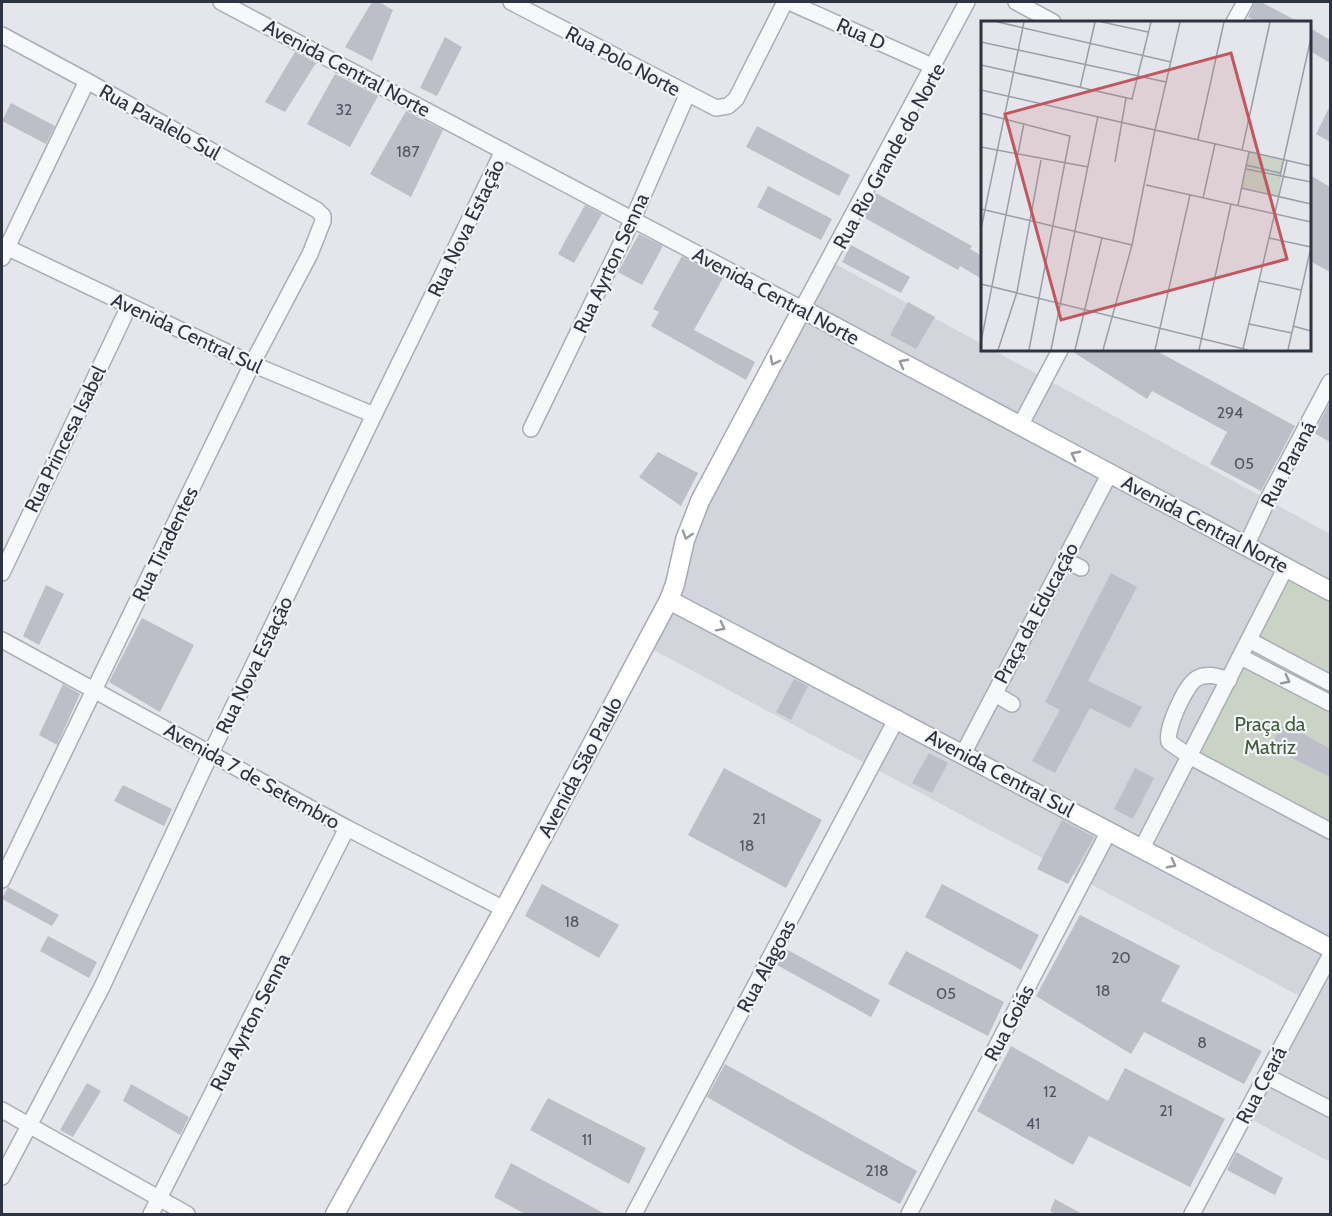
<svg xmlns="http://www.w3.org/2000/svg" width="1332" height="1216" font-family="Cabin,sans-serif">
  <rect width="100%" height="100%" fill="#e4e6eb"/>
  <!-- built -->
  <polygon fill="#d3d5dc" points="828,260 982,344 982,350 993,350 1330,534 1330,1162 1245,1116 1307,1000 650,648 700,501"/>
  <!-- green -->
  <polygon fill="#c9d4c6" points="1285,567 1330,591 1330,831 1189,756"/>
  <!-- building -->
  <g fill="#bcbfc7">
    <polygon points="372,2 379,2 393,10 372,61 345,47"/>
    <polygon points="1255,2 1261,2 1299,22 1258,22 1248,17"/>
    <polygon points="1310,28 1330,40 1330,63 1310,51"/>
    <polygon points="445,37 462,47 437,96 420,88"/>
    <polygon points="295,52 316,63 285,112 265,102"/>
    <polygon points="335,74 378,96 350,147 307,124"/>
    <polygon points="11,103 55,126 46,144 2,121"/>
    <polygon points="1330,106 1330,142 1316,134"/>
    <polygon points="406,111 443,130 411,197 370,174"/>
    <polygon points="757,126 850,175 839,196 746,147"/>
    <polygon points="1310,175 1330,187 1330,272 1310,261"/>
    <polygon points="768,186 832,219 821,240 757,207"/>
    <polygon points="876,193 972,246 970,249 982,256 982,279 960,266 958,270 863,217"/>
    <polygon points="585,205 602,214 574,263 558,254"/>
    <polygon points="639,234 663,246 642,285 618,272"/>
    <polygon points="851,245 910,277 901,293 842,262"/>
    <polygon points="682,256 723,278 694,330 755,362 746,380 651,326 659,312 653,309"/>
    <polygon points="908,302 935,317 916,349 890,335"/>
    <polygon points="1070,350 1155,350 1295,426 1261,491 1210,464 1227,432 1152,391 1147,399"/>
    <polygon points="1330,402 1330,442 1314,433"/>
    <polygon points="658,452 698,473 681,506 639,477"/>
    <polygon points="1111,573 1137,587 1088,681 1142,707 1130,728 1090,708 1055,773 1032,761 1060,710 1045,702"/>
    <polygon points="46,585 64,594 39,645 23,636"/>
    <polygon points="142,618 194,645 160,712 109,682"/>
    <polygon points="794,679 808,686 791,720 776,712"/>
    <polygon points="63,684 80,694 57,745 39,735"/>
    <polygon points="1284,723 1330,749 1330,777 1270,747"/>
    <polygon points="929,753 948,763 932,793 912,783"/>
    <polygon points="724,768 822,820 786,888 688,835"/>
    <polygon points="1135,768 1154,778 1133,819 1114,809"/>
    <polygon points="123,785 172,809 164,826 114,801"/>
    <polygon points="1062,820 1094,837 1068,884 1037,869"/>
    <polygon points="542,884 619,925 599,958 525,916"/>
    <polygon points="942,884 1039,935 1021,970 925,917"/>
    <polygon points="8,887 59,915 52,926 2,899"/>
    <polygon points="1080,915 1180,966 1161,1001 1262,1051 1244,1084 1144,1032 1131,1054 1036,996"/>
    <polygon points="48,936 97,962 89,978 40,951"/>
    <polygon points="786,949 880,1000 871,1017 777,965"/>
    <polygon points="906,951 1004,1002 988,1036 888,984"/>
    <polygon points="1011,1046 1108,1101 1125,1068 1225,1119 1190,1187 1089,1136 1073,1165 977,1111"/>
    <polygon points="725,1064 917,1171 900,1204 801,1151 707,1097"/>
    <polygon points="87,1083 101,1091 73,1137 60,1130"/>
    <polygon points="131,1084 189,1117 180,1135 123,1101"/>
    <polygon points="548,1098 646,1148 629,1184 530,1130"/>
    <polygon points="1236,1152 1283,1178 1275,1195 1227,1170"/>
    <polygon points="511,1163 607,1215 527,1215 494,1197"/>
    <polygon points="1055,1199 1084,1215 1056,1215 1050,1211"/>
  </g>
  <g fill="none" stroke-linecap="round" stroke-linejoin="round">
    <defs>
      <g id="minor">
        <polyline points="221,2 802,309 967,2"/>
        <polyline points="511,2 716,108 728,106 736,99 785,2"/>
        <polyline points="789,2 932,66"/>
        <polyline points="1016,2 1053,22"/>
        <polyline points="1234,22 1245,2"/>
        <polyline points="2,35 87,81 317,210 323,216 323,221 310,254 252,364 2,880"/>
        <polyline points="2,245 252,364 374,415"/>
        <polyline points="2,258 87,81"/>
        <polyline points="1020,426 1060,350"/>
        <polyline points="531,429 632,221 687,95"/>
        <polyline points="1246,546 1271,493 1330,382"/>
        <polyline points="1064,560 1081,568"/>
        <polyline points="2,573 129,306"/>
        <polyline points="2,640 347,828 504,909"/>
        <polyline points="1249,640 1330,683"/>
        <polyline points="1241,657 1330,703"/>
        <path d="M 1229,680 C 1219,677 1206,672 1196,679 C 1185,686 1165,730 1169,742 L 1189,756 L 1330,831"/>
        <polyline points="995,694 1012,704"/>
        <polyline points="963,754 1110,473"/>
        <polyline points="1142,848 1286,567"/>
        <polyline points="1266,1076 1330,1109"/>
        <polyline points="2,1110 187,1214"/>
        <polyline points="2,1177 101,989 211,753 374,415 503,151"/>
        <polyline points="151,1214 347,828"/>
        <polyline points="634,1214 897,718"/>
        <polyline points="909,1214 1109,831"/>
        <polyline points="1192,1214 1330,956"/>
      </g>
      <g id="major">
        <polyline points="669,600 1330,948"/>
        <polyline points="335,1214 504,909 669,600 675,584 685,540 700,501 802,309 1330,591"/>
      </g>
    </defs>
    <!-- minor casing -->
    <use href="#minor" stroke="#aaadb5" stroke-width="18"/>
    <!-- major casing -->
    <use href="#major" stroke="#a5aab5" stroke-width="21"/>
    <!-- minor -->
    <use href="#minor" stroke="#f7f8f9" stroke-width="15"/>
    <!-- major -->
    <use href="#major" stroke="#fff" stroke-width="18"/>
  </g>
  <!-- one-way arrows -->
  <defs><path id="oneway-chevron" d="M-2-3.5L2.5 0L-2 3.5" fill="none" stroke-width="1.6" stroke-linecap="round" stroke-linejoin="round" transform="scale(1.5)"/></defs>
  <g stroke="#9699a0">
    <use href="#oneway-chevron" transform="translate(774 361) rotate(118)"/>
    <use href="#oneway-chevron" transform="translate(903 363) rotate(-152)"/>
    <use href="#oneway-chevron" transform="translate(1075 455) rotate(-152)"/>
    <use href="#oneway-chevron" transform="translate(687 535) rotate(107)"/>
    <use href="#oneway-chevron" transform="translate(721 627) rotate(27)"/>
    <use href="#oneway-chevron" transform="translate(1172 864) rotate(28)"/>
  </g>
  <use stroke="#92969e" href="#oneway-chevron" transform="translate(1286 680) rotate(27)"/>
  <g text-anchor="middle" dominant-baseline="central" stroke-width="4.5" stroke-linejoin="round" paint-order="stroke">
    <!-- number labels -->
    <g font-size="16" fill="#525663">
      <text x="344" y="109">32</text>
      <text x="408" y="151">187</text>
      <text x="1230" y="412">294</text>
      <text x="1244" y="463">05</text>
      <text x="759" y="818">21</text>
      <text x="747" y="845">18</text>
      <text x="572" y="921">18</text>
      <text x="1121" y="957">20</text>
      <text x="1103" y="990">18</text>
      <text x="946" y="993">05</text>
      <text x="1202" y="1042">8</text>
      <text x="1050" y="1091">12</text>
      <text x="1166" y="1110">21</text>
      <text x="1033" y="1123">41</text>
      <text x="587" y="1139">11</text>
      <text x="877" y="1170">218</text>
    </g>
    <!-- street labels -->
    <g font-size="20" fill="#2e3342" stroke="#f4f5f8">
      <text transform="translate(861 34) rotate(24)">Rua D</text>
      <text transform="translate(623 61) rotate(28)">Rua Polo Norte</text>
      <text transform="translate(347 68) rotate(28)">Avenida Central Norte</text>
      <text transform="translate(160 122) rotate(29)">Rua Paralelo Sul</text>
      <text transform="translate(889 156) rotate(-61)">Rua Rio Grande do Norte</text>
      <text transform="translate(466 228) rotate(-64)">Rua Nova Estação</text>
      <text transform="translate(611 263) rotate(-65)">Rua Ayrton Senna</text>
      <text transform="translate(776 296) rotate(28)">Avenida Central Norte</text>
      <text transform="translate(187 333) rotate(25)">Avenida Central Sul</text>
      <text transform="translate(65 439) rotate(-64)">Rua Princesa Isabel</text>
      <text transform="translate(1288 464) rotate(-62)">Rua Paraná</text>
      <text transform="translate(1205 524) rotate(28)">Avenida Central Norte</text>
      <text transform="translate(165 544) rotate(-64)">Rua Tiradentes</text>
      <text transform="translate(1036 613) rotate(-62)">Praça da Educação</text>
      <text transform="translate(254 665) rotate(-64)">Rua Nova Estação</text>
      <text transform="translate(580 767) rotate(-62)">Avenida São Paulo</text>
      <text transform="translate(1000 773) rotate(28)">Avenida Central Sul</text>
      <text transform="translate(252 776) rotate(29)">Avenida 7 de Setembro</text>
      <text transform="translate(766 966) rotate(-62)">Rua Alagoas</text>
      <text transform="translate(250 1022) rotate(-63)">Rua Ayrton Senna</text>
      <text transform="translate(1009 1023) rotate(-62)">Rua Goiás</text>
      <text transform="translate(1261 1085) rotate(-62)">Rua Ceará</text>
    </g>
    <!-- park labels -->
    <g font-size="20" fill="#405c3c" stroke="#f4f5f8">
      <text x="1270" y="724">Praça da<tspan x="1270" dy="23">Matriz</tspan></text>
    </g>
  </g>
  <!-- overview -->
  <g transform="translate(981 21)">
    <rect width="330" height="330" fill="#e4e6eb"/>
    <path d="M 268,130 L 302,138 L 298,175 L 260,167 Z" fill="#c9d4c6"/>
    <path fill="none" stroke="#9b9ea7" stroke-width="1.5" d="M 17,1 L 190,41M 121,1 L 167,11M 0,21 L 185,61M 0,44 L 151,78 L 170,1M 99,67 L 114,1M 0,69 L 174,109 L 199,1M 0,92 L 89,115 L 48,329M 217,118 L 243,1M 0,126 L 107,146M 261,129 L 289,1M 134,141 L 145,77M 265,144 L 299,152M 265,148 L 330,161M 299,155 L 330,17M 165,164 L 330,201M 260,167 L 330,183M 222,177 L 234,123M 257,184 L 268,131M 0,188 L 151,224M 0,208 L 43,1M 288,217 L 330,226M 278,260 L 320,269M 0,263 L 267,329M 268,303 L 311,312M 312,305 L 330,310M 0,321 L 43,102M 262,328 L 306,140M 17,329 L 36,271 L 60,139M 70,329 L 117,95M 94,329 L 121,217M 122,329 L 151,224 L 174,109 L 330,145M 174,329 L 209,174M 218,329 L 250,183M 307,329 L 330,226"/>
    <path fill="#c2575f" fill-opacity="0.15" stroke="#c2575f" stroke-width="3" d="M 250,32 L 306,238 L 80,299 L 24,93 Z"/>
    <rect width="330" height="330" fill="none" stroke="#2e3342" stroke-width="3"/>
  </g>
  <!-- border -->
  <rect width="1332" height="1216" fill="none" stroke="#2e3342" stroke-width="6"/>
</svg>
